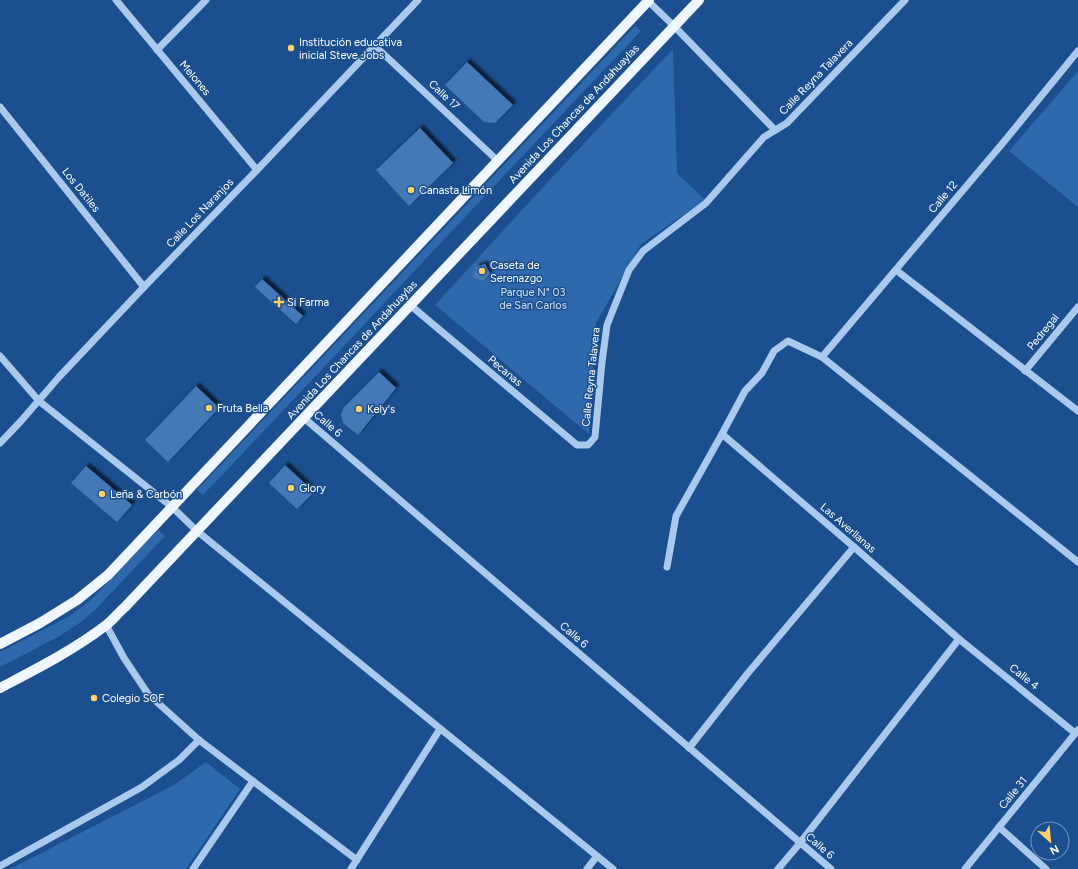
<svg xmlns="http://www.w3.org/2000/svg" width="1078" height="869" font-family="Figtree,sans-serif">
  <defs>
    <filter id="shadow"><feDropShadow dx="3.5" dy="-3.5" stdDeviation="1" flood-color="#0009"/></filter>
  </defs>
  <rect width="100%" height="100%" fill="#1b4f8f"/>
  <!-- green -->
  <g fill="#2e69ad">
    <path d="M 635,26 L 641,31 C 494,185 350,341 203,495 L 197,490 Z"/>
    <polygon points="673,49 677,173 705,200 641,244 596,323 589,434 435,305 543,187"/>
    <polygon points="1078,71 1078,207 1009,151"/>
    <polygon points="158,530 165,536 96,609 81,622 58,637 0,667 0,652 70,616 92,599"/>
    <polygon points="206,762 240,789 186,869 10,869 174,785"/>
  </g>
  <!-- building -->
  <g fill="#4478b7" filter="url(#shadow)">
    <polygon points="467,62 513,105 495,123 484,122 445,85"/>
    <polygon points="420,128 453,163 409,206 376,170"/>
    <polygon points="485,264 490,274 483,281 473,277 476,267"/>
    <polygon points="262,279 303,316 296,324 255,287"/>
    <polygon points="379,372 396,388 358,435 343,423 341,415 344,407"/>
    <polygon points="196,386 219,408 168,462 145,440"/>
    <polygon points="285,465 314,492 297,509 269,483"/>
    <polygon points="86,466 132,505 117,522 71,483"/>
  </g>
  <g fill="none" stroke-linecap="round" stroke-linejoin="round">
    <!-- minor -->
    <g stroke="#a9c9ee" stroke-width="7">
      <polyline points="116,0 257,170"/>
      <polyline points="648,1 674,26 775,130"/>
      <polyline points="375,46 498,161"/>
      <polyline points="157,50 206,0"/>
      <polyline points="0,107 144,287"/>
      <polyline points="896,270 1078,411"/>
      <polyline points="410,305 577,445 588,445 595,437 602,362 607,325 629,270 643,251 706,203 764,137 787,123 905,0"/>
      <polyline points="0,356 39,401 172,507 197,531 613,869"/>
      <polyline points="822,357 1002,144 1078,51"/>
      <polyline points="1025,371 1078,307"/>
      <polyline points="304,418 831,869"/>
      <polyline points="722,434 854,547 959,639 1075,733"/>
      <polyline points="0,443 21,421 59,377 144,287 257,170 418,0"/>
      <polyline points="667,567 676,516 722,434 745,391 762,373 774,351 788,341 822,357 1078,562"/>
      <polyline points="106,625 124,658 148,694 199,740 357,860"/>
      <polyline points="689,748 748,673 854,547"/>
      <polyline points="999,827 1046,869"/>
      <polyline points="0,866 142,787 179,760 199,740"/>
      <polyline points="193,869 253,781"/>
      <polyline points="351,869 440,729"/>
      <polyline points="587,869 597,856"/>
      <polyline points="778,869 800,843 959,639"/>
      <polyline points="965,869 1078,730"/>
    </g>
    <!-- major -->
    <g stroke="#f0f6ff" stroke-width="10">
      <polyline points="0,644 40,623 77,600 108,575 649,0"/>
      <path d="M 0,688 C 36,669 72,651 105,626 C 112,621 118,613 125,607 L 699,0"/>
    </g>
  </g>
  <!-- markers -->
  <g fill="#ffd166" stroke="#1b4f8f" stroke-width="1.5">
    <circle cx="291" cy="48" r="4"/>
    <circle cx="411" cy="190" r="4"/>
    <circle cx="482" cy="271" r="4"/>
    <path d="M277 296h4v4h4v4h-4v4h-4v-4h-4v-4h4z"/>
    <circle cx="209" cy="408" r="4"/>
    <circle cx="359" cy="409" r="4"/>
    <circle cx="291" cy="488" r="4"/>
    <circle cx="102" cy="494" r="4"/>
    <circle cx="94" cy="698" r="4"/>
  </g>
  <g text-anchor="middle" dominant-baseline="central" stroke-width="3" stroke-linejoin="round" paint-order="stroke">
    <!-- poi labels -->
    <g font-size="11" fill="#fff" stroke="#1b4f8f" text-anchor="start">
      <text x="299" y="42">Institución educativa<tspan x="299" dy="13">inicial Steve Jobs</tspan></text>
      <text x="419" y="190">Canasta Limón</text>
      <text x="490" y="265">Caseta de<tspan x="490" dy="13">Serenazgo</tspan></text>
      <text x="287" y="302">Si Farma</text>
      <text x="217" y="408">Fruta Bella</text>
      <text x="367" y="409">Kely's</text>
      <text x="299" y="488">Glory</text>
      <text x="110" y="494">Leña &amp; Carbón</text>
      <text x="102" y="698">Colegio SOF</text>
    </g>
    <!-- street labels -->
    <g font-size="11" fill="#fff" stroke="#1b4f8f">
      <text transform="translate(816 77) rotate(-46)">Calle Reyna Talavera</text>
      <text transform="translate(195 78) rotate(50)">Melones</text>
      <text transform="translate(444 95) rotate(43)">Calle 17</text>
      <text transform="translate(574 114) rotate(-47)">Avenida Los Chancas de Andahuaylas</text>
      <text transform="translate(81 190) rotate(51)">Los Datiles</text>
      <text transform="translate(943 197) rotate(-50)">Calle 12</text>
      <text transform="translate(200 213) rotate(-46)">Calle Los Naranjos</text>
      <text transform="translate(1043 332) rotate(-51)">Pedregal</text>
      <text transform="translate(352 350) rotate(-47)">Avenida Los Chancas de Andahuaylas</text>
      <text transform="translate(505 371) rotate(40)">Pecanas</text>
      <text transform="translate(591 377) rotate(-84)">Calle Reyna Talavera</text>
      <text transform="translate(328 424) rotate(41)">Calle 6</text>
      <text transform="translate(848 528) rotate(41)">Las Averllanas</text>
      <text transform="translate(574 635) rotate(41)">Calle 6</text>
      <text transform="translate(1024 677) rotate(39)">Calle 4</text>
      <text transform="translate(1013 793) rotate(-51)">Calle 31</text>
      <text transform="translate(820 846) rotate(41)">Calle 6</text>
    </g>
    <!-- park labels -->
    <g font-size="11" fill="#cfe3fa" stroke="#1b4f8f">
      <text x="533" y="292">Parque N° 03<tspan x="533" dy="13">de San Carlos</tspan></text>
    </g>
  </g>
  <!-- north arrow -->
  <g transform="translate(1050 841) rotate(153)"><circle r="19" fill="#1b4f8f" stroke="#7695bc"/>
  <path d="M0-3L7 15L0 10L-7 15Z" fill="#ffd166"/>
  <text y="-6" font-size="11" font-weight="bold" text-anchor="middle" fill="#ffffff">N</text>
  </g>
</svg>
